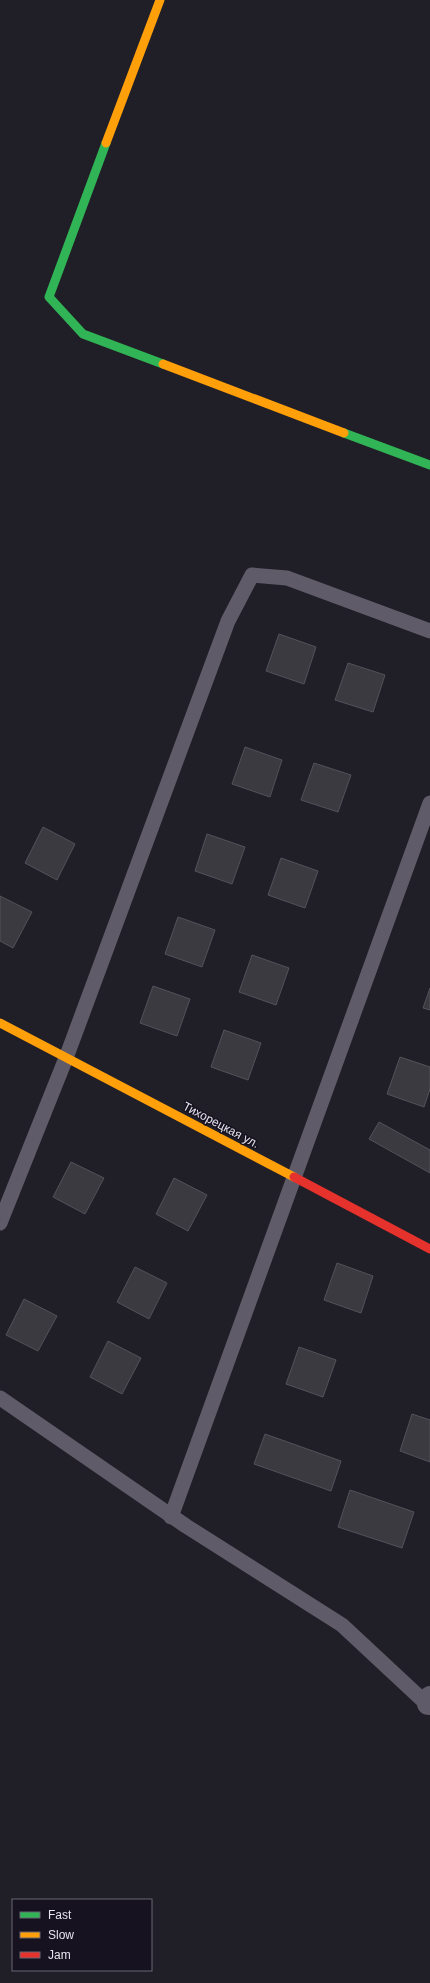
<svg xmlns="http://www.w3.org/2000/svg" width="430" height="1983" font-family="Helvetica,sans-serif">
  <rect width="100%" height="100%" fill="#201e26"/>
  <!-- building -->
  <g fill="#3c3a41" stroke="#535159">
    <polygon points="279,634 316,647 304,684 266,671"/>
    <polygon points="348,663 385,675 373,712 335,700"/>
    <polygon points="245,747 282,760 270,797 232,784"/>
    <polygon points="314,763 351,775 338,812 301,800"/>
    <polygon points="43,827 75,844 57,880 25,863"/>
    <polygon points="207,834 245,847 232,884 195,871"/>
    <polygon points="281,858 318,871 305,908 268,895"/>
    <polygon points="0,896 32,912 13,948 0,941"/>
    <polygon points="178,917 215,930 202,967 165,954"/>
    <polygon points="252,955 289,968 276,1005 239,992"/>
    <polygon points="153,986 190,999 177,1036 140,1023"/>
    <polygon points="430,988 430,1010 423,1008"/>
    <polygon points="224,1030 261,1043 248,1080 211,1067"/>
    <polygon points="400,1057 430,1067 430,1089 424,1107 387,1094"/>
    <polygon points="379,1122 430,1150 430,1173 369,1139"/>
    <polygon points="71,1162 104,1178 85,1214 53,1197"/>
    <polygon points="174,1178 207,1195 188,1231 156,1214"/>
    <polygon points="337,1263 373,1276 361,1313 324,1300"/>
    <polygon points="135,1267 167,1283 149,1319 117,1302"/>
    <polygon points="24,1299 57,1316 38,1351 6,1335"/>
    <polygon points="108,1341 141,1358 122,1394 90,1377"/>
    <polygon points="299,1347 336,1360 323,1397 286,1384"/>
    <polygon points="412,1414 430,1420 430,1462 400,1451"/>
    <polygon points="265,1434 341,1461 331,1491 254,1464"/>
    <polygon points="350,1490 414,1512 402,1548 338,1527"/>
  </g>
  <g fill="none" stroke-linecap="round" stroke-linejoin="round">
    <!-- lane -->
    <g stroke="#5f5b69" stroke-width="15">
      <polyline points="0,1223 66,1058 228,621 252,575 287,578 430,631"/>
      <polyline points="0,1398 186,1526 342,1625 430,1707"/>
      <polyline points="171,1517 430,803"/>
    </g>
    <!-- street -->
    <polyline stroke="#5f5b69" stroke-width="22" points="428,1704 430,1697"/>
    <!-- fast -->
    <g stroke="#30b455" stroke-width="9">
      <polyline points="106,143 49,297 83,334 163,364"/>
      <polyline points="344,433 430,465"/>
    </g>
    <!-- slow -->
    <g stroke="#ff9f0a" stroke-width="9">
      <polyline points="106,143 160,0"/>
      <polyline points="163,364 344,433"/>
      <polyline points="0,1023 294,1177"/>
    </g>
    <!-- jam -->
    <polyline stroke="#e5322d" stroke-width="9" points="294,1177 430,1249"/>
  </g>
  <g text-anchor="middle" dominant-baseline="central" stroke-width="3" stroke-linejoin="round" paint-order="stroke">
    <!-- street labels -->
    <g font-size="12" fill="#e6e4ef" stroke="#161220">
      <text transform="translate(221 1125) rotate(28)">Тихорецкая ул.</text>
    </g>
  </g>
  <!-- legend -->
  <rect x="12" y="1899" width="140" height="72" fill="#161220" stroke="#696673"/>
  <rect x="20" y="1912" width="20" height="6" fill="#30b455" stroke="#696673"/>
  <text x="48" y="1919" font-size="12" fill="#e6e4ef">Fast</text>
  <rect x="20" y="1932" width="20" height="6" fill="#ff9f0a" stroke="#696673"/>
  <text x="48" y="1939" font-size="12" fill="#e6e4ef">Slow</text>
  <rect x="20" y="1952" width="20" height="6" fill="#e5322d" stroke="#696673"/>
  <text x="48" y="1959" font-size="12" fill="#e6e4ef">Jam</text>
</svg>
